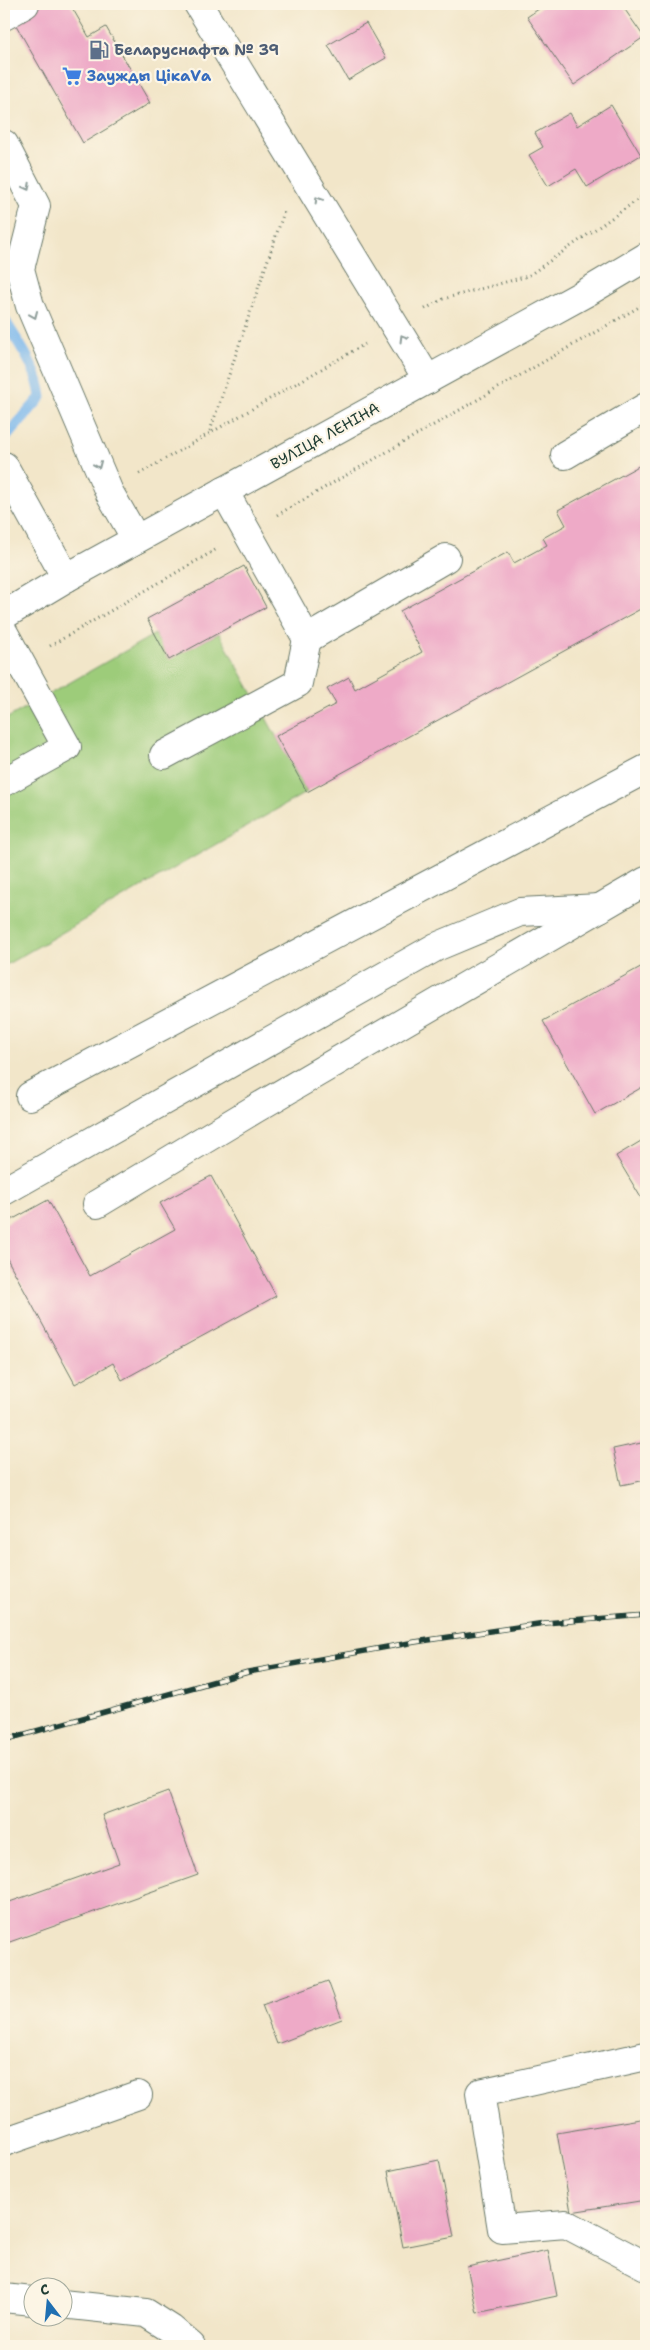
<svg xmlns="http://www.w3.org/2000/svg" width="650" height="2350" font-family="'Shantell Sans',sans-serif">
  <rect width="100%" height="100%" fill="#fcf5e5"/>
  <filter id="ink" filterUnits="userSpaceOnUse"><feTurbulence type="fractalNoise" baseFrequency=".02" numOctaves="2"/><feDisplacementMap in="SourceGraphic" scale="10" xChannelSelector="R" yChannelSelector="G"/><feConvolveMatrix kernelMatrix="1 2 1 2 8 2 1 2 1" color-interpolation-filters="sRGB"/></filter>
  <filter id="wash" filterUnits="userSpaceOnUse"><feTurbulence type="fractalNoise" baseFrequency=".0096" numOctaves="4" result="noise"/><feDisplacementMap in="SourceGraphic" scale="20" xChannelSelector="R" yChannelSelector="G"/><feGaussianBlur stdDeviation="1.12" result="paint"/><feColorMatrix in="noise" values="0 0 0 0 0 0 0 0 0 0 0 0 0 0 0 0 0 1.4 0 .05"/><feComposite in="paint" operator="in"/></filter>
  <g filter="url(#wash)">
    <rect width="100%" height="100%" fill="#f2e6c9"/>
    <!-- green -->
    <polygon fill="#9dcc7a" stroke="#5e8457" points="219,633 307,792 4,966 4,720 155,634 169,659"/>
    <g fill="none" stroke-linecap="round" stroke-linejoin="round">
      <!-- stream -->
      <path stroke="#7ab7ec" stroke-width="11" d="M 4,319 C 18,343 38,368 41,397 L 7,436"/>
    </g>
    <g id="blocks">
      <!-- building -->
      <g fill="#eeaac7">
        <polygon points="4,4 70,4 89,37 106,27 150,103 83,143"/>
        <polygon points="546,4 621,4 644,37 574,85 527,17"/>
        <polygon points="366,23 386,58 348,80 328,45"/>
        <polygon points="611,105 641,155 587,187 576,169 548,186 529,155 543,147 535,133 570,113 577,126"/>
        <polygon points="646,462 646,606 307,792 276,736 336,704 327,689 349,677 355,689 422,652 400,611 508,552 514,563 547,545 543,538 566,525 558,510"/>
        <polygon points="244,566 266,607 169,660 147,619"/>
        <polygon points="646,964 646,1085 595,1114 543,1021"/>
        <polygon points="646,1138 646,1206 616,1156"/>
        <polygon points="211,1176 276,1296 122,1380 113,1363 75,1384 4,1253 4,1224 48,1200 90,1276 175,1229 160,1203"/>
        <polygon points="646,1442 646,1480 621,1485 613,1449"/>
        <polygon points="168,1791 198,1875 4,1944 4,1904 119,1863 102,1815"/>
        <polygon points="328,1981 342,2019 277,2044 262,2005"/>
        <polygon points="646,2118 646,2200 571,2212 557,2133"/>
        <polygon points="439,2160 454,2237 403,2247 388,2171"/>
        <polygon points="548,2250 557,2296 477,2313 467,2267"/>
      </g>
    </g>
  </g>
  <g filter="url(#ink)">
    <use href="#blocks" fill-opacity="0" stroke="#697868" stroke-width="1"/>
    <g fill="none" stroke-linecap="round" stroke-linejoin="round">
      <defs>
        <g id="minor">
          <polyline points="198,4 428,380"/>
          <polyline points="4,16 25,4"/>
          <polyline points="4,144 36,206 20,269 30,306 109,492 136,539"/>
          <polyline points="565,455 646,407"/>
          <polyline points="4,466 66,578"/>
          <polyline points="224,491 307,639 446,558"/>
          <polyline points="4,633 67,747 4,782"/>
          <polyline points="164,755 298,683 307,639"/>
          <polyline points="30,1096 646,769"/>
          <polyline points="4,1191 436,947 520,912 600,908"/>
          <polyline points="97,1204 255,1109 646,881"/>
          <polyline points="646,2056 480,2093 502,2229 566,2224 646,2266"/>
          <polyline points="4,2142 138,2095"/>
          <polyline points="4,2298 32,2301"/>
          <polyline points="62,2304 146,2313 171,2329 191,2346"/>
        </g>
        <polyline id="major" points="4,615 66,578 589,291 646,257"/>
      </defs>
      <!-- minor casing -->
      <use href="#minor" stroke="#697868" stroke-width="30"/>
      <!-- major casing -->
      <use href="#major" stroke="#697868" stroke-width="30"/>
      <!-- path -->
      <g stroke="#697868" stroke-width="3" stroke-dasharray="1 4" stroke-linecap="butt">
        <polyline points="425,309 443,299 528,276 646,194"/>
        <polyline points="210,431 284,212"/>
        <polyline points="139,474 365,344"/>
        <polyline points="277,515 646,303"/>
        <polyline points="50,646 217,549"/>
      </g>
      <!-- minor -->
      <use href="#minor" stroke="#fff" stroke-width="28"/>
      <!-- major -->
      <use href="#major" stroke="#fff" stroke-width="28"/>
      <defs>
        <polyline id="rail" points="4,1740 248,1672 415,1642 545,1623 646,1615"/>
      </defs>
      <!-- rail casing -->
      <use href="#rail" stroke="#1f3d34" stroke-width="5.5"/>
      <!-- rail -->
      <use href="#rail" stroke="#fcf5e5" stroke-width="4" stroke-dasharray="11" stroke-linecap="butt"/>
    </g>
    <!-- one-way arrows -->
    <defs><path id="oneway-chevron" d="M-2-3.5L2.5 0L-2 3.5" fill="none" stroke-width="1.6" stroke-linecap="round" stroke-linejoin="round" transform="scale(1.25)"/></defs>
    <g stroke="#8f9e9a">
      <use href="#oneway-chevron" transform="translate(27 187) rotate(62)"/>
      <use href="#oneway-chevron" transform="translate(318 200) rotate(-122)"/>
      <use href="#oneway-chevron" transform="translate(34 315) rotate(67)"/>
      <use href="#oneway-chevron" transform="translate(403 338) rotate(-121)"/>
      <use href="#oneway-chevron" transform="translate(98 465) rotate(67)"/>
    </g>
  </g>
  <!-- icons -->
  <defs>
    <symbol id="fuel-bare" viewBox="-9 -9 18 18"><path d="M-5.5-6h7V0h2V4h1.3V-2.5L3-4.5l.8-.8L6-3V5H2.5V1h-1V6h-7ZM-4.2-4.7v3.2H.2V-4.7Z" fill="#5c6f8a" stroke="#fcf5e5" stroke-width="2.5" paint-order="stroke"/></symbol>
    <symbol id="supermarket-bare" viewBox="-9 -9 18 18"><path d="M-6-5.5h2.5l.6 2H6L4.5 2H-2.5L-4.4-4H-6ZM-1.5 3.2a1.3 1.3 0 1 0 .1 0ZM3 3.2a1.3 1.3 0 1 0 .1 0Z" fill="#3f7fe0" stroke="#fcf5e5" stroke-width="2.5" paint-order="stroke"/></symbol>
  </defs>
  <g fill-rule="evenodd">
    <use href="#fuel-bare" x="85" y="36" width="28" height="28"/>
    <use href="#supermarket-bare" x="58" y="62" width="28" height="28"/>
  </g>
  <g text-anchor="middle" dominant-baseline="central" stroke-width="4.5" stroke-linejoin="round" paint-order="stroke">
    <!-- service labels -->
    <g font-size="15" font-weight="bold" fill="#4e5e75" stroke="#fcf5e5" text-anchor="start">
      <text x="114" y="50">Беларуснафта № 39</text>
    </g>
    <!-- shop labels -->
    <g font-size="15" font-weight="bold" fill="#366cbe" stroke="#fcf5e5" text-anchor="start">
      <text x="87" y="76">Заужды ЦікаVа</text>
    </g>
    <!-- street labels -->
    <g font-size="15" fill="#1f3d34" stroke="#fcf5e5">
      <text transform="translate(325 436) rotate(-29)">ВУЛІЦА ЛЕНІНА</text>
    </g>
  </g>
  <!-- margin -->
  <rect width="650" height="2350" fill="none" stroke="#fcf5e5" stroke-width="20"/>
  <!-- north arrow -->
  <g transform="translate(48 2302) rotate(344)"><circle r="24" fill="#fcf5e5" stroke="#a4ab9e"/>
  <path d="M0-4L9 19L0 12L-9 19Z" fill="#1f6fb2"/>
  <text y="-8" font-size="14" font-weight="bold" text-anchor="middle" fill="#1f3d34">С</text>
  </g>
</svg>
